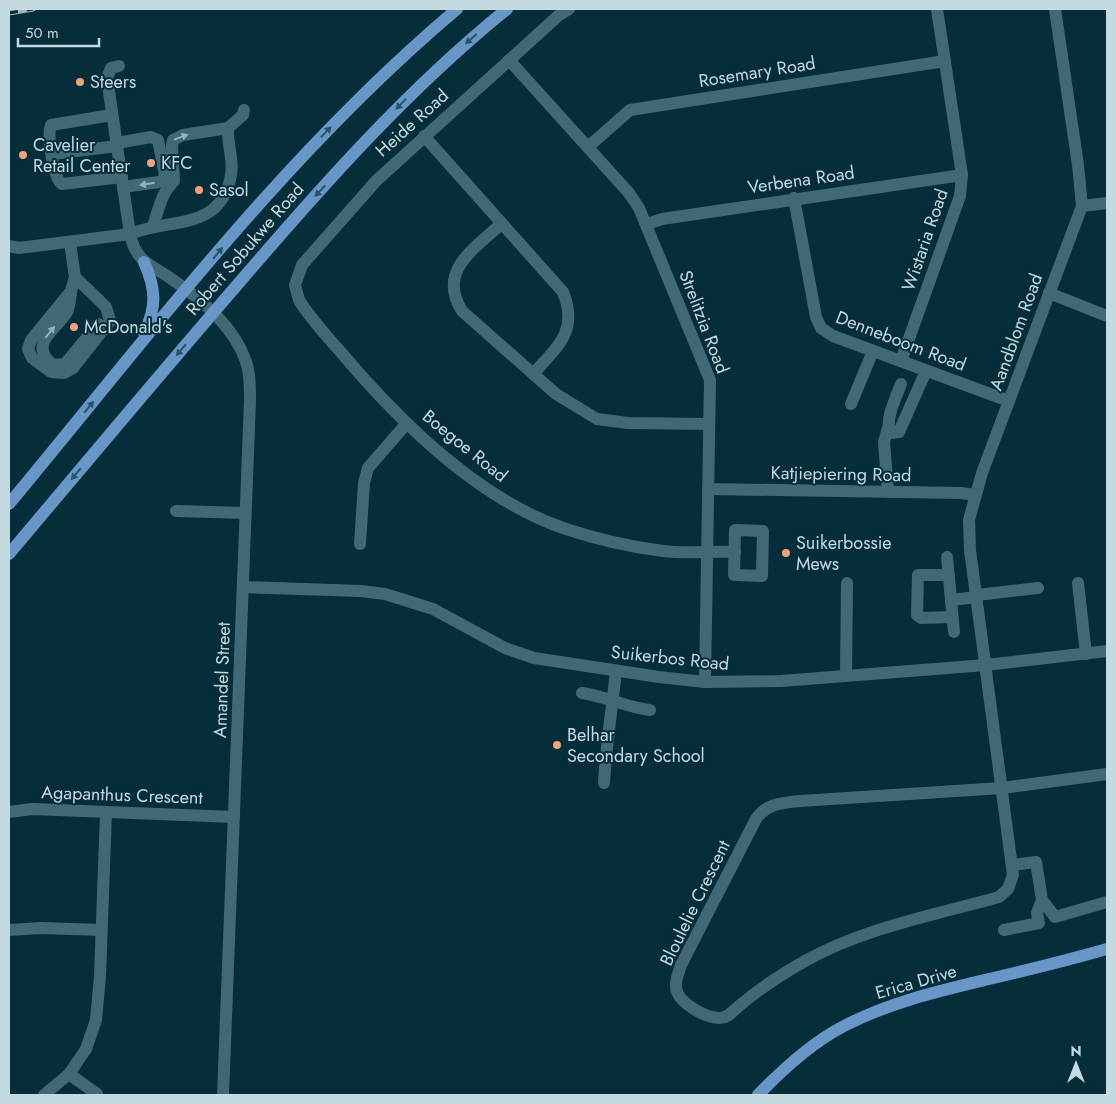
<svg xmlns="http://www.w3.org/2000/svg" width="1116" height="1104" font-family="Jost,sans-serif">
  <rect width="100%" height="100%" fill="#052e3a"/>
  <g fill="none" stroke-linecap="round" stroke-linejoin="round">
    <!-- minor -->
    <g stroke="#426875" stroke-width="12">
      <path d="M 569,9 L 558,16 L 376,181 L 302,265 L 295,285 L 299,300 C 310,318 325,334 339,350 C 397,419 479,500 566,529 C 596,539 631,547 663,551 C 686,554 711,551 735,552"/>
      <path d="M 1055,9 L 1078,165 L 1082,206 L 982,473 L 969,520 L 970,550 L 1013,875 L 1008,889 L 999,897 C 934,915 864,928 805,961 C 782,974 759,989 739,1006 C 733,1011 728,1018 720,1018 C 706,1018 677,1003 676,987 C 675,980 679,972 681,965 L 756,819 C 767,803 783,803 800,801 L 1002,788 L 1107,774"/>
      <polyline points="509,60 629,193 639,208 710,380 705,682"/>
      <path d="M 119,66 L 111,68 L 107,78 L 130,234 C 136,263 151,264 173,280 C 201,299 233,326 245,359 C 250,372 250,387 250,401 L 223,1095"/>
      <path d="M 112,115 L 51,125 C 47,135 53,179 62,184 L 122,177"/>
      <path d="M 424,136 L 563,292 C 579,331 557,347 533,374"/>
      <polyline points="117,143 151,137 158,140 165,175 163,180 159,182 123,187"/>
      <polyline points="588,147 630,110 945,61"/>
      <polyline points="52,154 117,146"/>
      <polyline points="794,198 816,317 821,328 833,336 1009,401"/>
      <polyline points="1082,206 1107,203"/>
      <path d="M 501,224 C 474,249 437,271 462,311 L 556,394 L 597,419 L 628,423 L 709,424"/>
      <polyline points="647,224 662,219 962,175"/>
      <path d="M 153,226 C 159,209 161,193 174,181 L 172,146 L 173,140 L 183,135 L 228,128"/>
      <polyline points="70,243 75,277 71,291 31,340 28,349 32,358 51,372 64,373 73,368 110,321 106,307 75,277"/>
      <path d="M 9,246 L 19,248 L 130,234 C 171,217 221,232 231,175 C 234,160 227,144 228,128 L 243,115 L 244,110"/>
      <path d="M 71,292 C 70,299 70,306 67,312 C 56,331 27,343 53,365 L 65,364 L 98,324"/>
      <polyline points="1049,293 1107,316"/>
      <polyline points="901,361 960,196 962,175 937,9"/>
      <path d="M 901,384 C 896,398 885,418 890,433 L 899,432 L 926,371"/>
      <polyline points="851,404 873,351"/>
      <polyline points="708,489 961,493 975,495"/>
      <polyline points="888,492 884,442 888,428"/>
      <polyline points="176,511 245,513"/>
      <polygon points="735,530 763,531 762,576 734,575"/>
      <polyline points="360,544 364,483 368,468 407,423"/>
      <polyline points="947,557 954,632"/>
      <polyline points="949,575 918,575 917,615 921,618 952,617"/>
      <polyline points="1078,583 1086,654"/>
      <polyline points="243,587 361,591 385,594 433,609 505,648 534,658 659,677 705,682 781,681 986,665 1107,651"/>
      <polyline points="977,595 1038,588"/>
      <polyline points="951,600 977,597"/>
      <polyline points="846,676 847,583"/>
      <path d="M 582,693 C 605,696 625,707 650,710"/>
      <path d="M 604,783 C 606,745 612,709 616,671"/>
      <polyline points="9,812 32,809 234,817"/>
      <polyline points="1012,865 1036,862 1042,900 1055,917 1107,902"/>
      <polyline points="9,930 41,928 101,930"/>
      <polyline points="1004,930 1039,923 1037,913 1042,900"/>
      <polyline points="69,1074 97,1094"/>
      <polyline points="44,1095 69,1074 86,1049 96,1020 100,976 106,812"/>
    </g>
    <!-- major -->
    <g stroke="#6897c7" stroke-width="12">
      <path d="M 144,262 C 156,289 157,307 144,333"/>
      <path d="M 9,504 C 151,333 286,153 457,9"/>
      <path d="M 9,554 C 85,464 161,373 238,284 C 322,186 407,90 507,9"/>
      <path d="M 758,1095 C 783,1069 811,1043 844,1026 C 890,1002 939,991 989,979 C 1028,970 1068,960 1107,949"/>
    </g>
    <defs>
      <polyline id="rail" points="9,13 33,9"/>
    </defs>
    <!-- rail casing -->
    <use href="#rail" stroke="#9eb7bf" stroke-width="5"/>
    <!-- rail -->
    <use href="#rail" stroke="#052e3a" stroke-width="3" stroke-dasharray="9" stroke-linecap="butt"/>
  </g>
  <!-- one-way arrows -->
  <defs><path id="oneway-solid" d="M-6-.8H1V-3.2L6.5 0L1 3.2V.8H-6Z" transform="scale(1.25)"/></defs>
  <g fill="#28536b">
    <use href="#oneway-solid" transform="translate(471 39) rotate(139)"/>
    <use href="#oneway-solid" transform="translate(401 104) rotate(134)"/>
    <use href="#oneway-solid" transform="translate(326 132) rotate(-46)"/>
    <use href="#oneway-solid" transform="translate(320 191) rotate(133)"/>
    <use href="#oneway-solid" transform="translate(218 253) rotate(-50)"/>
    <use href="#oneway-solid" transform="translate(181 350) rotate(130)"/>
    <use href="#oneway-solid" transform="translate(89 407) rotate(-50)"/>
    <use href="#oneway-solid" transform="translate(76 474) rotate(130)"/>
  </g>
  <g fill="#96b1bb">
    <use href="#oneway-solid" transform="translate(181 137) rotate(-20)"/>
    <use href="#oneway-solid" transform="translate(147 184) rotate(171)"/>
    <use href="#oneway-solid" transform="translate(50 332) rotate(-51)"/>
  </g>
  <!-- markers -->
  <g fill="#f1a27b" stroke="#052e3a" stroke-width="2">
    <circle cx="80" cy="82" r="5"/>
    <circle cx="23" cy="155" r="5"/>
    <circle cx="151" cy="163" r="5"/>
    <circle cx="199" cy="190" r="5"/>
    <circle cx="74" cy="327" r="5"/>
    <circle cx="786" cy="553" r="5"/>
    <circle cx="557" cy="745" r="5"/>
  </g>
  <g text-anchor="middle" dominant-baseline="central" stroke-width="4" stroke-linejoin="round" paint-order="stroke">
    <!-- street labels -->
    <g font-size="18" fill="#c4d9e0" stroke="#052e3a">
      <text transform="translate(757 72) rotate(-9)">Rosemary Road</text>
      <text transform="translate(412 123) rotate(-42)">Heide Road</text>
      <text transform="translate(801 180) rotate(-8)">Verbena Road</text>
      <text transform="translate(925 240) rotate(-71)">Wistaria Road</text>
      <text transform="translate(245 249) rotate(-49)">Robert Sobukwe Road</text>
      <text transform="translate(704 322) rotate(69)">Strelitzia Road</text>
      <text transform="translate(1016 332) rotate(-70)">Aandblom Road</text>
      <text transform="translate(901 341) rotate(21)">Denneboom Road</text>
      <text transform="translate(465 446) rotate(39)">Boegoe Road</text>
      <text transform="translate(841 474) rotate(1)">Katjiepiering Road</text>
      <text transform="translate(670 658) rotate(6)">Suikerbos Road</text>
      <text transform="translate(222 680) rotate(-88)">Amandel Street</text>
      <text transform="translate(122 795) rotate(2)">Agapanthus Crescent</text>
      <text transform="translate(695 903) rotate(-64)">Bloulelie Crescent</text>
      <text transform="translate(916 982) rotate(-16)">Erica Drive</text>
    </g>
    <!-- poi labels -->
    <g font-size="18" fill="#c4d9e0" stroke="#052e3a" text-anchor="start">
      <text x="90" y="82">Steers</text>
      <text x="33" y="145">Cavelier<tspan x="33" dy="21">Retail Center</tspan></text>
      <text x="161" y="163">KFC</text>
      <text x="209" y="190">Sasol</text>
      <text x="84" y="327">McDonald's</text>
      <text x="796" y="543">Suikerbossie<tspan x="796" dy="21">Mews</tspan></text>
      <text x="567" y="735">Belhar<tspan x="567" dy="21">Secondary School</tspan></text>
    </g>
  </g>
  <!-- border -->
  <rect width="1116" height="1104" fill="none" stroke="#c4d9e0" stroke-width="20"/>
  <!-- north arrow -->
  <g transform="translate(1076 1064)" stroke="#052e3a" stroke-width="4" paint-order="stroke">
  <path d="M0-4L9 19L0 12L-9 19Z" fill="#c4d9e0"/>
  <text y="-8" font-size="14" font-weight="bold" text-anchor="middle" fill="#c4d9e0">N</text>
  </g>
  <!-- scale -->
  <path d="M18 38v8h81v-8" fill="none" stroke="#c4d9e0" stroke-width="2.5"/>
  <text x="25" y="38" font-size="15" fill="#c4d9e0" stroke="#052e3a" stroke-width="4" paint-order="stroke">50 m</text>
</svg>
